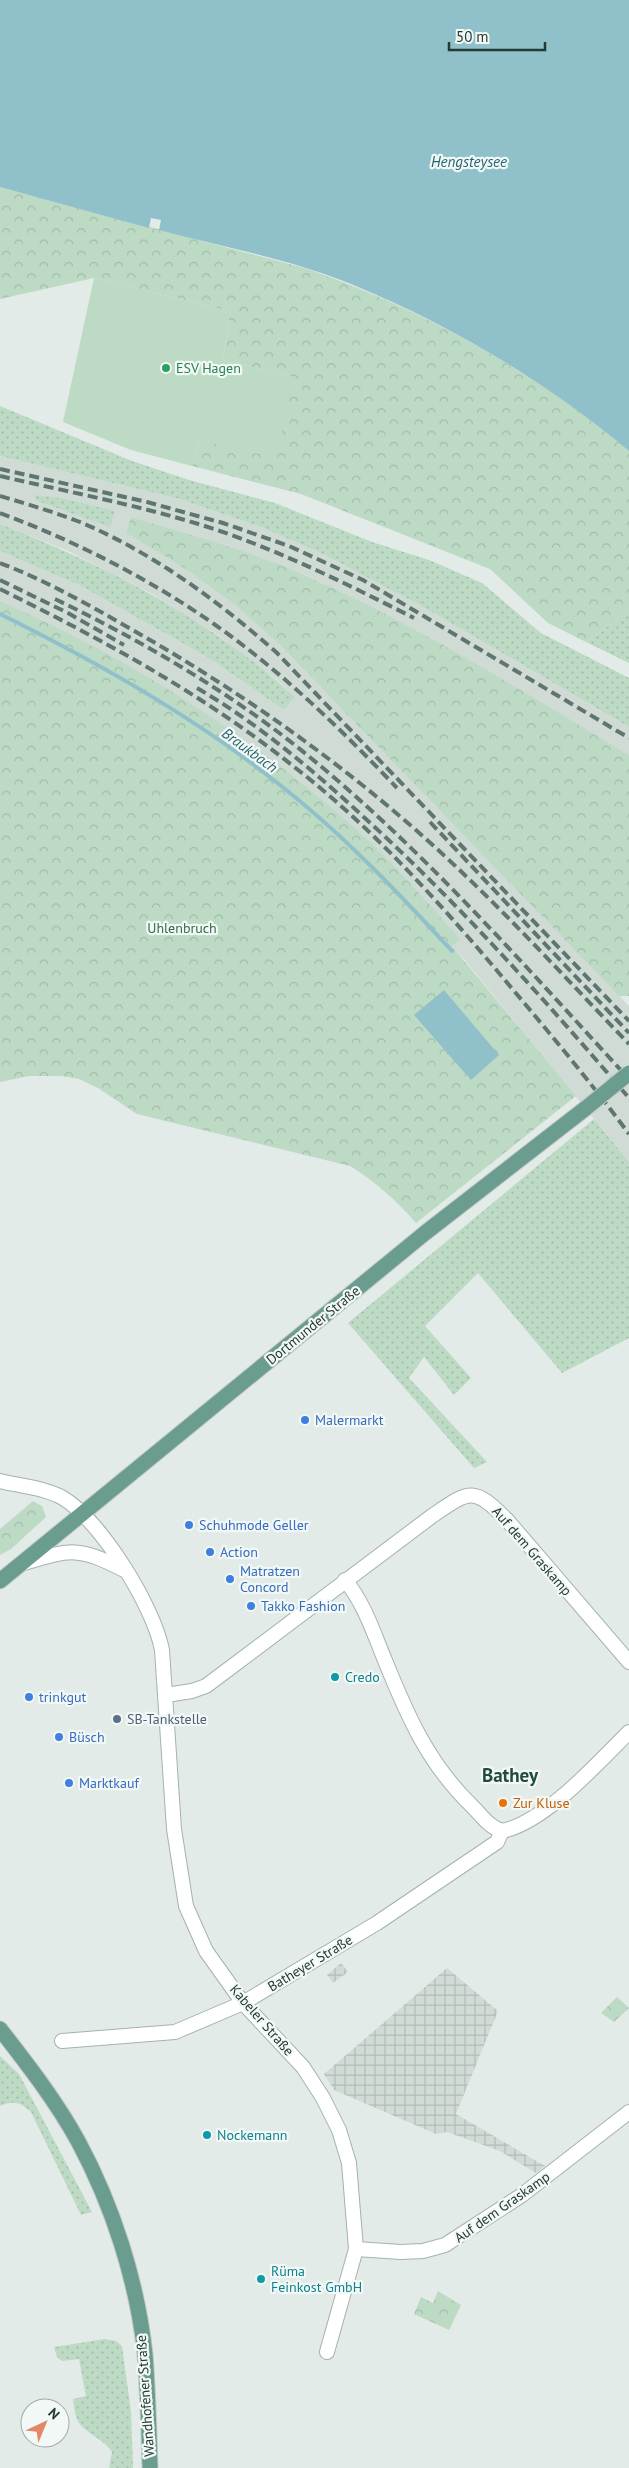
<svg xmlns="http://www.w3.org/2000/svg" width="629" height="2468" font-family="'PT Sans',sans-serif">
  <defs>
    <pattern id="industrial-grid" width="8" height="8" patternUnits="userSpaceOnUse" patternTransform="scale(1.25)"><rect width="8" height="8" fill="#d1dbd6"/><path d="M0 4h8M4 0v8" fill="none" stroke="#b3bdb8"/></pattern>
    <pattern id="grass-dots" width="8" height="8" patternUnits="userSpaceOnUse" patternTransform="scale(1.25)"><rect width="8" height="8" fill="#bddac5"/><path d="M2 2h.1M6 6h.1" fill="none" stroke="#a2bcaa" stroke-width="1.8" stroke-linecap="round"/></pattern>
    <pattern id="forest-crowns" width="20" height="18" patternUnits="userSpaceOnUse" patternTransform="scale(1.25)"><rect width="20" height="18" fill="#bddac5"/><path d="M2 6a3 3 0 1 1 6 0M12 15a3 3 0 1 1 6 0" fill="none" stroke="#a2bcaa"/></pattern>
  </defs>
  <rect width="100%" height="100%" fill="#e2ebe7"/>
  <!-- built -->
  <polygon fill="#d1dbd6" points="0,456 180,499 263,528 321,553 427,609 629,727 629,755 416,630 310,577 251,555 131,517 127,533 181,566 234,604 281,646 629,1006 629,1162 464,959 397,886 0,606 0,551 79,585 209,658 284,710 295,697 277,680 218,635 154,595 66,550 0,524"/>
  <!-- industrial -->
  <g fill="url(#industrial-grid)">
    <polygon points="341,1963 348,1972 333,1983 327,1975"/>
    <polygon points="447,1968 498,2011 456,2114 545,2166 536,2173 500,2151 447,2132 436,2134 334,2090 324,2074"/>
  </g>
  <!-- grass -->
  <g fill="url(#grass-dots)">
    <polygon points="0,406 132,461 189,480 275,503 372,542 429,560 482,583 541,633 629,678 629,727 427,609 321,553 263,528 180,499 0,456"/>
    <polygon points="36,495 65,499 115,511 110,527 35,500"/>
    <path d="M 0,524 C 107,566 210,619 295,697 L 284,710 L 209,658 L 79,585 L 0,551 Z"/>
    <polygon points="629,611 629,663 586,642"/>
    <polygon points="594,1119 629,1162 629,1338 562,1373 478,1273 425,1326 471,1378 454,1395 424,1357 409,1378 487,1462 474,1468 348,1323"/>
    <path d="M 0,2056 L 19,2074 L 92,2212 L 81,2215 L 31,2112 C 21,2102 13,2100 0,2106 Z"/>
    <path d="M 105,2339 L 116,2341 L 122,2346 L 131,2412 L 133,2468 L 109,2468 L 112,2452 C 104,2439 88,2435 79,2423 C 75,2417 74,2406 73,2399 L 86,2396 L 79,2359 L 62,2361 L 57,2357 L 54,2347 Z"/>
  </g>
  <!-- forest -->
  <g fill="url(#forest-crowns)">
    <path d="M 0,187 L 308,269 C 425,310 534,372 629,451 L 629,611 L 586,642 L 548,623 L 490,569 L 301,494 L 192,466 L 200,441 L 292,377 L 223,360 L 230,311 L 94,278 L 0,299 Z"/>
    <path d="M 131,517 C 192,535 253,552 311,578 C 421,627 525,693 629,755 L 629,996 L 619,996 L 281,646 L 234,604 L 181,566 L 126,533 Z"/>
    <path d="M 0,601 C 126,657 243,730 347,821 C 388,857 424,898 460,939 L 452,946 L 576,1096 L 416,1223 C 396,1200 376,1182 350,1166 L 137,1114 L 98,1088 L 79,1079 L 61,1076 L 29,1076 L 0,1082 Z"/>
    <polygon points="33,1501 42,1506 46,1517 11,1549 0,1555 0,1529"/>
    <polygon points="617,1997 629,2008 614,2022 601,2013"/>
    <polygon points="438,2291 461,2305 449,2330 414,2314 421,2297 433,2303"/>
  </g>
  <!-- garden -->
  <polygon fill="#bddac5" points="94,278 230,311 223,360 292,377 277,458 200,441 192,466 131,450 63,422"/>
  <!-- water -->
  <g fill="#90c1ca">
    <path d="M 0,0 L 629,0 L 629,451 C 546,382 451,325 351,284 C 290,259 223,247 159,230 L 161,220 L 151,218 L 149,228 L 0,187 Z"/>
    <polygon points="444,990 499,1055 471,1080 414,1015"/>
  </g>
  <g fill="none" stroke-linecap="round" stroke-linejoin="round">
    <!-- stream -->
    <path stroke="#90c1ca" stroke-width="4" d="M 0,614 C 107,667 210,726 301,802 C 356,848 404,899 452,951"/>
    <defs>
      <g id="minor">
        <path d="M 0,1481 C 20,1486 46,1488 63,1498 C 101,1521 154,1607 162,1650 L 174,1829 L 186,1906 L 206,1951 L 243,2003 L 303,2067 L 323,2098 L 339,2130 L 349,2163 L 356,2249 L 327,2352"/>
        <path d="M 21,1564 C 71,1549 77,1546 124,1570"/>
        <path d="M 345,1580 C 364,1603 373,1631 384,1658 C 407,1715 428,1764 473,1807 C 482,1816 489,1827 502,1831"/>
        <path d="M 166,1695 L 192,1691 L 206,1686 L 432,1516 C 470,1490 473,1486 507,1520 L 629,1662"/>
        <path d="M 62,2041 L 175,2032 L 243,2003 L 377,1923 L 497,1842 L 502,1831 C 544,1823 598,1763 629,1732"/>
        <polyline points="356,2249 401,2252 423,2251 445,2245 522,2195 629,2112"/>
      </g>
      <g id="major">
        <polyline points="0,1581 425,1233 586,1108"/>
        <path d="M 0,2029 C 28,2065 56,2101 78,2141 C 113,2206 137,2281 145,2354 C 148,2392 149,2430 150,2468"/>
      </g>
    </defs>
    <!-- minor casing -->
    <use href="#minor" stroke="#a5b2ae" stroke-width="16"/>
    <!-- major casing -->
    <use href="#major" stroke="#c2c8c6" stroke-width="17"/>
    <!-- minor -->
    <use href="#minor" stroke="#fff" stroke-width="14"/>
    <!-- major -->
    <use href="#major" stroke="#6b9c90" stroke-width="15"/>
    <!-- rail -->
    <g stroke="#5f766f" stroke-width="4" stroke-dasharray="10 5" stroke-linecap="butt">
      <polyline points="0,469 147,502 223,523 289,546 363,580 629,738"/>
      <path d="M 0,476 C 73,493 149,507 220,531 C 287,554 351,586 414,618"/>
      <path d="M 0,496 C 27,504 54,512 80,522 C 153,553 217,600 276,652 L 629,1021"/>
      <path d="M 0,513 C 75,541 148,578 214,624 C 281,671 341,729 397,788"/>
      <path d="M 0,563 C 53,583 108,616 157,644 C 243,695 325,752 402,818 C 483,887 555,967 629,1044"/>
      <polyline points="0,580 68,613 124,645"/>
      <path d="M 0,589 C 103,640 203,694 293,766 C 372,827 440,903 504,979 C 547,1030 590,1081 629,1134"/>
      <path d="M 55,599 C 142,641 230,692 306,754 C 425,851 526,967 629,1079"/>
      <path d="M 197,688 C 259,724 315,772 367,820 C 461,906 546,1001 629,1098"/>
      <polyline points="430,822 629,1033"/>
    </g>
    <defs>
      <polyline id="major-bridge" points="586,1108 629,1073"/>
    </defs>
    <!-- major-bridge casing -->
    <use href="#major-bridge" stroke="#c2c8c6" stroke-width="17" stroke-linecap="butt"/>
    <!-- major-bridge -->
    <use href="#major-bridge" stroke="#6b9c90" stroke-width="15"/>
  </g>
  <!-- markers -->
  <circle fill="#2e9e5b" stroke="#f2f8f5" stroke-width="2" cx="166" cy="368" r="5"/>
  <g fill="#3f7fe0" stroke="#f2f8f5" stroke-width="2">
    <circle cx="305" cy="1420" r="5"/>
    <circle cx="189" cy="1525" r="5"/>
    <circle cx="210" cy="1552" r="5"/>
    <circle cx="230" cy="1579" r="5"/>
    <circle cx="251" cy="1606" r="5"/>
    <circle cx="29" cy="1697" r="5"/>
    <circle cx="59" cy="1737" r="5"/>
    <circle cx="69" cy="1783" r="5"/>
  </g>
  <g fill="#0f9aa8" stroke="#f2f8f5" stroke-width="2">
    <circle cx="335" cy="1677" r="5"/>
    <circle cx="207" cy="2135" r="5"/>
    <circle cx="261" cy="2279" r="5"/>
  </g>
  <circle fill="#5c6f8a" stroke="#f2f8f5" stroke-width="2" cx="117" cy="1719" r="5"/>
  <circle fill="#e8710a" stroke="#f2f8f5" stroke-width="2" cx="503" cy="1803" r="5"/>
  <g text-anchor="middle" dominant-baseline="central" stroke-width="4.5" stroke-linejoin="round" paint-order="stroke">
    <!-- leisure labels -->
    <g font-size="14" fill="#27864d" stroke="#f2f8f5" text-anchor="start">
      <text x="176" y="368">ESV Hagen</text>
    </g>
    <!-- park labels -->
    <g font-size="14" fill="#336d49" stroke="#f2f8f5">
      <text x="182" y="928">Uhlenbruch</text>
    </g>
    <!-- street labels -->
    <g font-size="14" fill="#243a34" stroke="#f2f8f5">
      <text transform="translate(313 1325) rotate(-39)">Dortmunder Straße</text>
      <text transform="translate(532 1551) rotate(49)">Auf dem Graskamp</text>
      <text transform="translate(310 1963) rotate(-31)">Batheyer Straße</text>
      <text transform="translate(262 2020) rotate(49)">Kabeler Straße</text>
      <text transform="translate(502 2207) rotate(-35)">Auf dem Graskamp</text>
      <text transform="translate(145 2396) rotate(-94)">Wandhofener Straße</text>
    </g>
    <!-- shop labels -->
    <g font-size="14" fill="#366cbe" stroke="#f2f8f5" text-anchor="start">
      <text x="315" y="1420">Malermarkt</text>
      <text x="199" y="1525">Schuhmode Geller</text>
      <text x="220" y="1552">Action</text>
      <text x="240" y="1571">Matratzen<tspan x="240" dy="16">Concord</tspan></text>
      <text x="261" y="1606">Takko Fashion</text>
      <text x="39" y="1697">trinkgut</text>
      <text x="69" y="1737">Büsch</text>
      <text x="79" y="1783">Marktkauf</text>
    </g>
    <!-- culture labels -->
    <g font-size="14" fill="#0d838f" stroke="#f2f8f5" text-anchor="start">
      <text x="345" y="1677">Credo</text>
      <text x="217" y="2135">Nockemann</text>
      <text x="271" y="2271">Rüma<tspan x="271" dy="16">Feinkost GmbH</tspan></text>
    </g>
    <!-- service labels -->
    <g font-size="14" fill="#4e5e75" stroke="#f2f8f5" text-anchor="start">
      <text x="127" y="1719">SB-Tankstelle</text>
    </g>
    <!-- food labels -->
    <g font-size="14" fill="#c56008" stroke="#f2f8f5" text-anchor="start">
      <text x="513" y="1803">Zur Kluse</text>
    </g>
    <!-- water labels -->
    <g font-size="15" font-style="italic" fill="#256370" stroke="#f2f8f5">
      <text x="469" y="161">Hengsteysee</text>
      <text transform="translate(250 750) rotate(36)">Braukbach</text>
    </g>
    <!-- district labels -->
    <g font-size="19" font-weight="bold" fill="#224a40" stroke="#f2f8f5">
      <text x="510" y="1775">Bathey</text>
    </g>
  </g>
  <!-- north arrow -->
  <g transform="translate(45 2423) rotate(44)"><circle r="24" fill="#f2f8f5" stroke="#a0aca8"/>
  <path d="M0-4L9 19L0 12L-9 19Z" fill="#e38768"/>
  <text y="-8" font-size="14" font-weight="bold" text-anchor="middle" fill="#243a34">N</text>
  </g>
  <!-- scale -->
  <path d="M449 42v8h96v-8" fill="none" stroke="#243a34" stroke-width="2.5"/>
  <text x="456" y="42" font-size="15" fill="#243a34" stroke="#f2f8f5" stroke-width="4" paint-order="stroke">50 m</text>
</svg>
